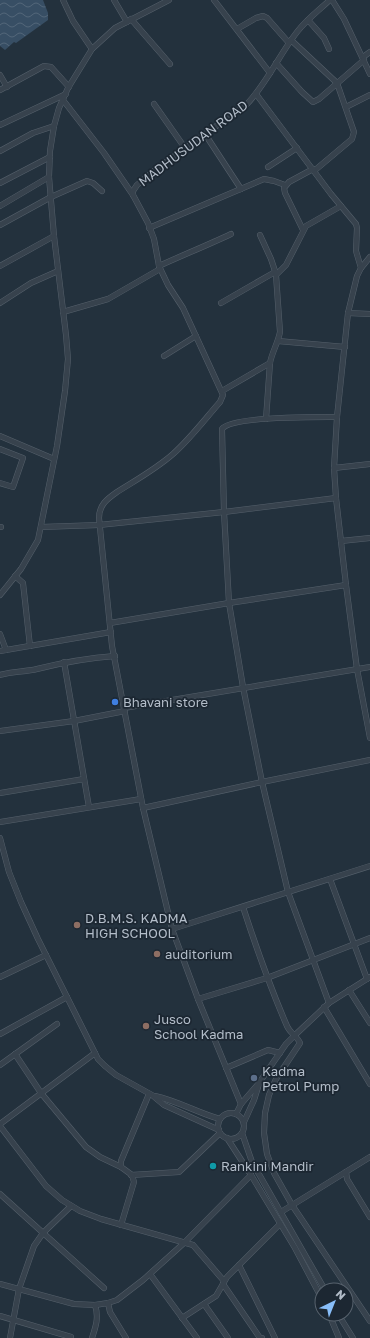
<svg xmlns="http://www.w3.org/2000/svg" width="370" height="1338" font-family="'Golos Text',sans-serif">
  <defs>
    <pattern id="water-waves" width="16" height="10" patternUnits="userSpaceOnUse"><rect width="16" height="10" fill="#374e64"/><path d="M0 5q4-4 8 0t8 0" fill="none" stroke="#526679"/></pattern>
  </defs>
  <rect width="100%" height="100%" fill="#23313d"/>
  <!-- water -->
  <polygon fill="url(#water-waves)" points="0,0 43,0 48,13 48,20 16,43 14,42 5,50 0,46"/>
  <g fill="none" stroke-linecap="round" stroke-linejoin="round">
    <defs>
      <g id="street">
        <polyline points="63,0 73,21 92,49"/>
        <polyline points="114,0 127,22"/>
        <polyline points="214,0 270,73"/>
        <polyline points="332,0 344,19 370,74"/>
        <polyline points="131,19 170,64"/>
        <polyline points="308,20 324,38 329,49"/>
        <polyline points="237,29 256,18 263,16 267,18 289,43"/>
        <polyline points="291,40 337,83 354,132 352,139 314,171"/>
        <polyline points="363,57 370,52"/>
        <polyline points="276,63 302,92 313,102 319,99 364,60"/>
        <polyline points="0,75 7,87"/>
        <polyline points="0,90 44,66 51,67 69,87"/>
        <polyline points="256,94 331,194 356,224 357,228 356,251 361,268"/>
        <path d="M 63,100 L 104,153 L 133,195 L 148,223 L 154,239 L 159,266 L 168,285 L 183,308 L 223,395 L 220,402 C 205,419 190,439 173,454 C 156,469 136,480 117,492 C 107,499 99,505 99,518 L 112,646 L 143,808 L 172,929 L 198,999 L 241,1104"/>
        <polyline points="154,104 185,148"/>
        <polyline points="346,107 370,95"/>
        <polyline points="0,125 66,94"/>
        <polyline points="205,134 241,189"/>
        <polyline points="0,151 33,133 54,126"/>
        <polyline points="268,167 297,148"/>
        <polyline points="0,183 50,157"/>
        <path d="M 133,195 L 133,191 L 137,185 L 155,170 L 247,104 C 267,83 279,55 297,32 C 306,20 319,10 330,0"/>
        <polyline points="0,206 49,177"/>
        <polyline points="0,225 51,197 87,181 93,183 102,191"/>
        <polyline points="149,228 264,179 274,181 285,185"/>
        <polyline points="303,230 285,193 284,188 289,182 313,169"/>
        <polyline points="260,235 271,259 276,274"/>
        <polyline points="370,257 361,268 357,276 348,313 337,417 334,468 336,498 346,585 357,669 370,738"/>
        <polyline points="0,266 54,236"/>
        <path d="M 159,266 C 183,255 208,245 231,234"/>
        <polyline points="0,303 31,283 58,271"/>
        <polyline points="221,303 275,272"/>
        <polyline points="63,312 108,299 160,269"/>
        <polyline points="348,313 370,314"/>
        <polyline points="278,341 345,347"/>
        <polyline points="164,356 196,336"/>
        <polyline points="222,391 270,363"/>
        <path d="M 266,419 L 270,363 C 272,352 278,343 280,332 L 276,275 L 286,265 L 306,226 L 341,206"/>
        <polyline points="0,436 54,459"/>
        <polyline points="0,449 23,458 13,487 0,483"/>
        <polyline points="334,468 370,464"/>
        <polyline points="0,527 1,527"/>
        <polyline points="41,527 99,525 224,512 336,498"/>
        <polyline points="341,541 370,538"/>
        <polyline points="15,576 23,583 30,646"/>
        <polyline points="0,595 21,569 38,540 57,446 65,391 68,359 66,335 54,236 49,177 50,151 54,126 59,108 68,88 92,49 115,28 169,0"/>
        <polyline points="110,623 229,603 346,585"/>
        <polyline points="0,634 6,650"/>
        <polyline points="0,651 111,632"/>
        <polyline points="64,662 89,807"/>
        <path d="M 0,675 C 12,671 25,672 37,669 C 65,662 86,658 115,656"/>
        <polyline points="124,708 370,667"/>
        <polyline points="0,731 74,721 125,711"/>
        <polyline points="0,793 84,779"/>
        <polyline points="143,808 262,782 370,760"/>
        <polyline points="0,822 141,799"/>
        <polyline points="0,838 9,872 21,902 38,939 98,1059 105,1066 116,1075 152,1095 164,1105 219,1130"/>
        <polyline points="330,879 367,979"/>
        <path d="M 243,907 C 256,947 270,987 287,1026 C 290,1033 297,1036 300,1043 L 276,1079 L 269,1095 L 265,1113 L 264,1133 L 267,1154 L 274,1173 L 292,1205 L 370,1321"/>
        <polyline points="172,929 370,866"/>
        <polyline points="0,977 46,955"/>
        <polyline points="349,990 370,1023"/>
        <polyline points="198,999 267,978 370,938"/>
        <path d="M 329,1003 L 288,892 L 262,782 L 243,687 L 229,603 L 224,512 L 222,429 C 231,416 318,417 337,417"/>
        <polyline points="324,1007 370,1084"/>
        <polyline points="0,1034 67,997"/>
        <polyline points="15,1054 41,1093 86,1147 100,1157 121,1167"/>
        <polyline points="0,1065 57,1024"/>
        <polyline points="226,1068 268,1050 280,1053"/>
        <path d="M 155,1096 C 178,1101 198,1113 220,1119"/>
        <circle cx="231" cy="1126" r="13"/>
        <polyline points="236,1114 241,1104 259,1083 286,1044 294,1036 329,1003 370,977"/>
        <polyline points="244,1122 254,1100 259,1084"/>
        <polyline points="0,1124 95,1053"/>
        <polyline points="0,1126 46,1186 62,1200 80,1211 101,1219 193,1245 224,1281"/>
        <polyline points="242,1133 252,1162 325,1290"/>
        <polyline points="227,1138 251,1175 295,1248 322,1299"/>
        <polyline points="346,1172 347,1179 370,1217"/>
        <polyline points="131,1175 179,1172 220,1133"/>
        <polyline points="0,1194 104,1288"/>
        <polyline points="281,1212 370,1157"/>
        <polyline points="121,1225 134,1182 132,1175 121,1167 121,1161 149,1094"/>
        <polyline points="239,1265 275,1338"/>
        <polyline points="150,1274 197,1338"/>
        <polyline points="0,1284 74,1304 95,1305 108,1303 117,1300 143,1280 184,1243 251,1175"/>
        <polyline points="223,1284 260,1338 262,1338"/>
        <polyline points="108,1303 110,1312 126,1338"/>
        <polyline points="204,1304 228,1338"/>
        <polyline points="329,1314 339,1338"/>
        <polyline points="338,1314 353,1338"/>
        <polyline points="0,1316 71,1337"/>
        <polyline points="182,1318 216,1296 227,1277 280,1224"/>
        <polyline points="10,1338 19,1289 34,1246 43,1233 71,1206"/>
        <path d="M 92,1338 C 96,1326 99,1317 95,1305"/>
      </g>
    </defs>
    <!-- street casing -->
    <use href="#street" stroke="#55606b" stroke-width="6"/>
    <!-- street -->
    <use href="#street" stroke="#37424d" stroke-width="5"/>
  </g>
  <!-- markers -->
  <circle fill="#3f7fe0" stroke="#1c2732" stroke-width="1.5" cx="115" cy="702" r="4"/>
  <g fill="#8d6e63" stroke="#1c2732" stroke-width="1.5">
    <circle cx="77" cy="925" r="4"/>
    <circle cx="157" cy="954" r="4"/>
    <circle cx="146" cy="1026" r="4"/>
  </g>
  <circle fill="#5c6f8a" stroke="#1c2732" stroke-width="1.5" cx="254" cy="1078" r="4"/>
  <circle fill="#0f9aa8" stroke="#1c2732" stroke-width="1.5" cx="213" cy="1166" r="4"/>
  <g text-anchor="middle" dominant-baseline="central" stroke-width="3.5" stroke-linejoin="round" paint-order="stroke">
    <!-- street labels -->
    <g font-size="13" fill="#b3bdc9" stroke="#1c2732">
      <text transform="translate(193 143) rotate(-37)">MADHUSUDAN ROAD</text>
    </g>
    <!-- poi labels -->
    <g font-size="13" fill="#b3bdc9" stroke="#1c2732" text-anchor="start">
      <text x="123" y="702">Bhavani store</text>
      <text x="85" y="918">D.B.M.S. KADMA<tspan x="85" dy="15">HIGH SCHOOL</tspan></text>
      <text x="165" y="954">auditorium</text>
      <text x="154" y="1019">Jusco<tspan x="154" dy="15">School Kadma</tspan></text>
      <text x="262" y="1071">Kadma<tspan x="262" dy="15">Petrol Pump</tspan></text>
      <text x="221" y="1166">Rankini Mandir</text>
    </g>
  </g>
  <!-- north arrow -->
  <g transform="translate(334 1302) rotate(43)"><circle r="19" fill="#1c2732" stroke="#58636e"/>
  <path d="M0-3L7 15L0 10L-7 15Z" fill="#88bef9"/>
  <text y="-6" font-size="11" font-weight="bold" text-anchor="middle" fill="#b3bdc9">N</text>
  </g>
</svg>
